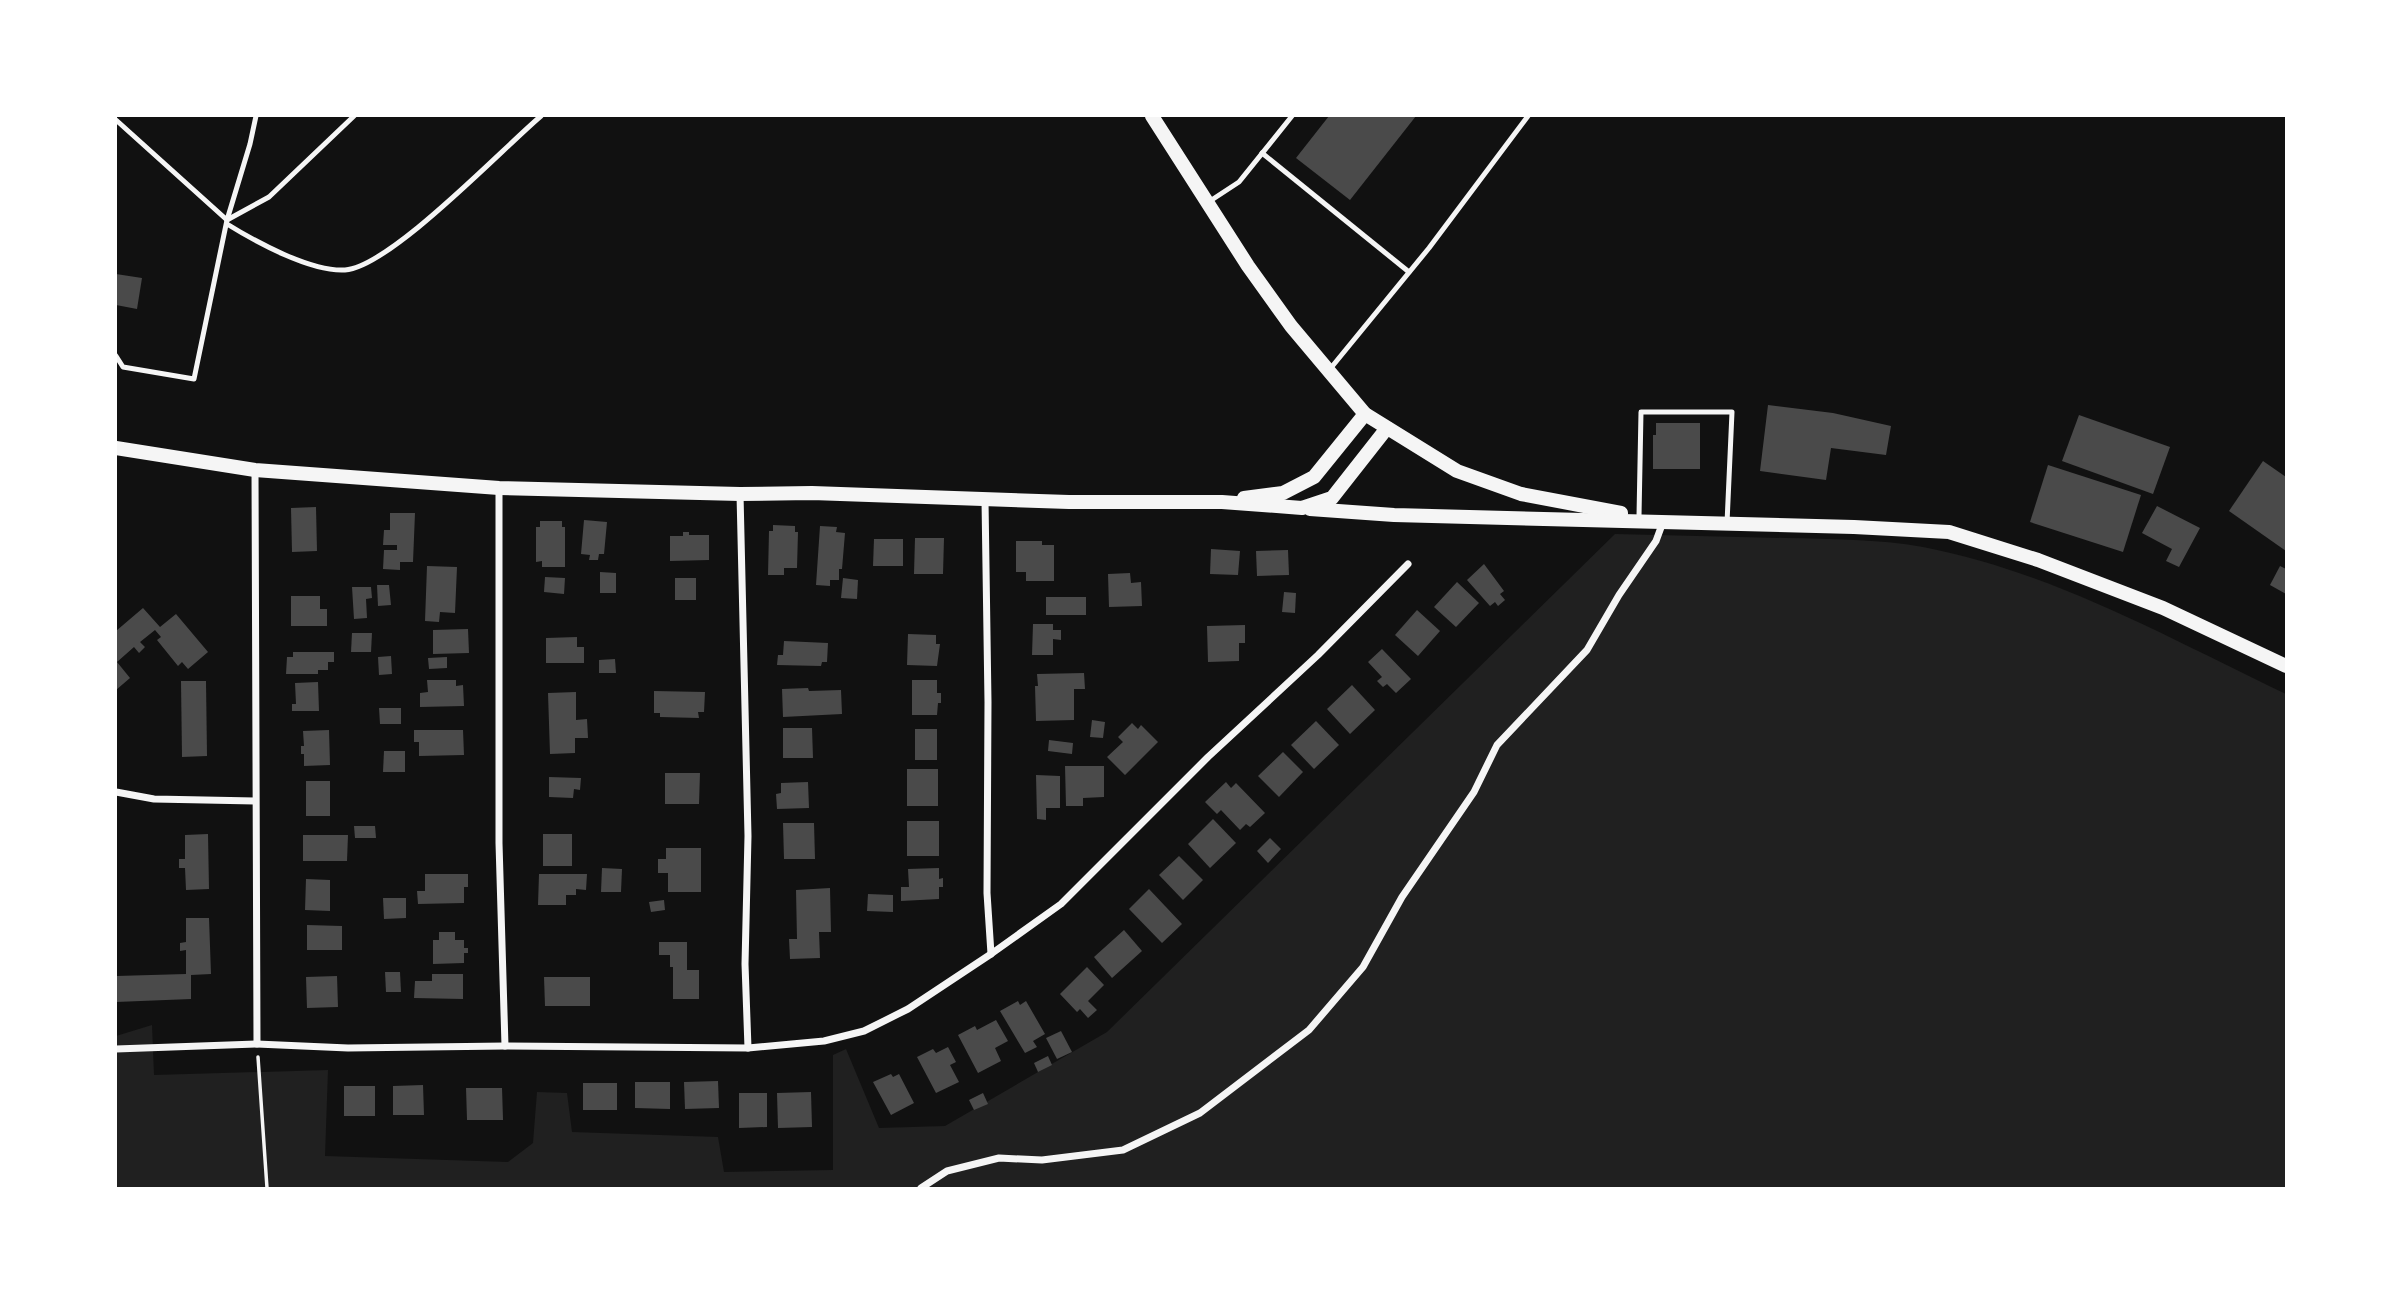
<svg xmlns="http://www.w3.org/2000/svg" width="2402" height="1304" font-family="Raleway,sans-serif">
  <rect width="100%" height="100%" fill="#111"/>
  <!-- green -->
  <path fill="#202020" d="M 1615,534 C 1672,535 1728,537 1785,538 C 1831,539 1878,539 1923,547 C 2053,572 2168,638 2286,694 L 2286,1188 L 116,1188 L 116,1036 L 152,1025 L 154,1075 L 328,1070 L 325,1156 L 508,1162 L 533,1143 L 537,1092 L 567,1093 L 572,1132 L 718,1137 L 724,1172 L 833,1170 L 833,1055 L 846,1049 L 879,1128 L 945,1126 L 1107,1032 Z"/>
  <!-- building -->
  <g fill="#4a4a4a">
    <polygon points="1329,116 1416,116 1350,200 1296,158"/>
    <polygon points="116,274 142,278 137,309 116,305"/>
    <polygon points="1768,405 1833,413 1891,426 1886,455 1831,448 1826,480 1760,471"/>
    <polygon points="2079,415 2170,447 2153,494 2062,461"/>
    <polygon points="1656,423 1700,423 1700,469 1653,469 1653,435 1656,435"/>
    <polygon points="2263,461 2286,477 2286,551 2229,511"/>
    <polygon points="2048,465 2141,495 2123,552 2030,522"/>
    <polygon points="2157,506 2200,528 2179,567 2166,561 2172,549 2142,533"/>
    <polygon points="316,507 317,551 292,552 291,508"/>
    <polygon points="390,513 415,513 413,562 400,562 400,570 383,569 384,550 397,550 397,545 383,545 384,530 390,530"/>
    <polygon points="584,520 607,522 604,554 599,554 598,560 589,560 590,555 581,554"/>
    <polygon points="540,521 562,521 562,527 565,527 565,567 542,567 542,561 536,562 536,527 540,527"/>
    <polygon points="773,525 795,526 795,532 798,532 797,568 784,568 784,575 768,575 769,531 773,531"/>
    <polygon points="820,526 837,527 836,532 845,533 842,569 839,569 839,580 830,580 830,586 816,585"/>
    <polygon points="683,532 689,532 689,535 709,535 709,560 670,561 670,536 683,536"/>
    <polygon points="915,538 944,538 943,574 914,574"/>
    <polygon points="874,539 903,539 903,566 873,566"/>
    <polygon points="1016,541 1042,541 1042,545 1054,545 1054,581 1026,581 1026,572 1016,572"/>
    <polygon points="1211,549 1240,551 1238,575 1210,574"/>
    <polygon points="1288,550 1289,575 1257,576 1256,551"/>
    <polygon points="1484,564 1504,591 1500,594 1505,600 1498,606 1495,602 1490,606 1467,580"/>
    <polygon points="427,566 457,567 455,613 440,612 439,622 425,621"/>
    <polygon points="2280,566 2286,569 2286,594 2270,585"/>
    <polygon points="600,572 616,573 616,593 600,593"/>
    <polygon points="1130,573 1131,583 1141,582 1142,606 1109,607 1108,574"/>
    <polygon points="545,577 565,578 564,594 544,592"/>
    <rect x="675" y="578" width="21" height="22"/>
    <polygon points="843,578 858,580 857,599 841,598"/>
    <polygon points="1457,582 1479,603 1456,627 1434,607"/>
    <polygon points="377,585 389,585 391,605 378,606"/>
    <polygon points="352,587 371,587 372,598 366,599 367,618 354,619"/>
    <polygon points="1284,592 1296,593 1295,613 1282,612"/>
    <polygon points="291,596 320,596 320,609 327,609 327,626 291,626"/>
    <rect x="1046" y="597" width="40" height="18"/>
    <polygon points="143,608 160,627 176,614 208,652 188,669 182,662 178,666 157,640 161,637 155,630 140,642 145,647 139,653 134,647 117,662 130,678 116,690 116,631"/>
    <polygon points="1417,610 1440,631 1418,656 1395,635"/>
    <polygon points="1033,624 1053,624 1053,630 1061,630 1061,640 1053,639 1053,655 1032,655"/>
    <polygon points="1245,625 1245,643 1239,643 1239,661 1208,662 1207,626"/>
    <polygon points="468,629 469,653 433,654 433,630"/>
    <polygon points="352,633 372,633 371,652 351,652"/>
    <polygon points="908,634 936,635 936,644 940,644 937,666 907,665"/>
    <polygon points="577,637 577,647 584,647 584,663 546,663 546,638"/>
    <polygon points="784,641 828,643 827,662 822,662 821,666 777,665 778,655 783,655"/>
    <polygon points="1382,649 1411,679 1396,693 1387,684 1383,687 1377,681 1382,677 1368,662"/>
    <polygon points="293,652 334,652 334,662 328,662 328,670 318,670 318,674 286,674 287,657 293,657"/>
    <polygon points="391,656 392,674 379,675 378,657"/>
    <polygon points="447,657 447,668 429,669 428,658"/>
    <polygon points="615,659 616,673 599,673 599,660"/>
    <polygon points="1084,673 1085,689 1074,689 1074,720 1036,721 1035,686 1038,686 1037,674"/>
    <polygon points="427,680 456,680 456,686 463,685 464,706 420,707 420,693 428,692"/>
    <polygon points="912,680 937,680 937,693 941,693 941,703 938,703 937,715 912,715"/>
    <polygon points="181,681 206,681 207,756 182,757"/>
    <polygon points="318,682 319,711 292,711 292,704 296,704 295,683"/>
    <polygon points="1352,685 1375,710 1350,734 1327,709"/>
    <polygon points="808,688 809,691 841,690 842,714 783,717 782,689"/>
    <polygon points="654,691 705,692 704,712 698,712 699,718 660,717 660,713 654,713"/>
    <polygon points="576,692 576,720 587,719 588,738 575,738 575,753 550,754 548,693"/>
    <polygon points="379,708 401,708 401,724 380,724"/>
    <polygon points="1092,720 1105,722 1103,738 1090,737"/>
    <polygon points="1316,721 1339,745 1314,769 1291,745"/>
    <polygon points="1132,723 1138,729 1141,725 1158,742 1125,775 1107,757 1123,742 1118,737"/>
    <polygon points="783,728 812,728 813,758 783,758"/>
    <rect x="915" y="729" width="22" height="31"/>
    <polygon points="329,730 330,765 304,766 304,754 301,754 301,746 304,746 303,731"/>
    <polygon points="414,730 463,730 464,755 419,756 419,742 414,742"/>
    <polygon points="1049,740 1073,743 1072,754 1048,751"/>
    <polygon points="384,751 405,751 405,772 383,772"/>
    <polygon points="1283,752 1303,772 1279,797 1258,776"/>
    <polygon points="1065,766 1104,766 1104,797 1083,798 1083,806 1066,806"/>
    <rect x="907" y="769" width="31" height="37"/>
    <polygon points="665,773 700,773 699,804 665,804"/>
    <polygon points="1036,775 1060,776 1060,808 1046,808 1046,820 1037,819"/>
    <polygon points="549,777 581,778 580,790 574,789 573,798 549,797"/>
    <rect x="306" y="781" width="24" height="35"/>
    <polygon points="808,782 809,808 777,809 776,794 781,793 781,783"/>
    <polygon points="1226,782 1231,788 1236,783 1265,813 1250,827 1246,824 1240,830 1221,810 1217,814 1205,802"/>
    <polygon points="1213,819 1236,843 1210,868 1188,844"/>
    <rect x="907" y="821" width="32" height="35"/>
    <polygon points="783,823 814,823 815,859 784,859"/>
    <polygon points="354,826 375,826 376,838 355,838"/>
    <polygon points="208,834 209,889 186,890 185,868 179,868 179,859 185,859 185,835"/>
    <rect x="543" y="834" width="29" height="32"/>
    <polygon points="303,835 348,835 347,861 303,861"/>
    <polygon points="1270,838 1281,849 1268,863 1257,851"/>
    <polygon points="666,848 701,848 701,892 668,892 668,873 658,873 658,859 666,859"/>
    <polygon points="1179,856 1203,880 1183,900 1159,875"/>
    <polygon points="602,868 622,869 621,892 601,892"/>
    <polygon points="939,868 939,879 943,878 943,887 939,887 939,899 901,901 901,887 909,887 908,869"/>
    <polygon points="425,874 468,874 468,887 464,887 464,903 418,904 417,891 425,891"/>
    <polygon points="539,874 587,874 586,890 576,889 576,895 566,895 566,905 538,905"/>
    <polygon points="306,879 330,880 330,911 305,910"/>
    <polygon points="830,888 831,932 819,932 820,958 790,959 789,939 797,939 796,890"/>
    <polygon points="1149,889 1182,924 1162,943 1129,909"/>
    <polygon points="868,894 893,895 893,912 867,911"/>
    <polygon points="383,898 406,898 406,918 384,919"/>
    <polygon points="664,900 665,910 651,912 649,902"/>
    <polygon points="186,918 209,918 211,974 191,975 191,999 116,1002 116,976 186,974 186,950 180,951 180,943 186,942"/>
    <polygon points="307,925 342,926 342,950 307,950"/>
    <polygon points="1124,930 1142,951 1112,978 1094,957"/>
    <polygon points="439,932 455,932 455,940 464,940 464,948 468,948 468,953 464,953 464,963 433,964 433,940 439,940"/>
    <polygon points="659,942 687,942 687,970 699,970 699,999 673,999 673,967 670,967 670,955 659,955"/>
    <polygon points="1087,967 1104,985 1088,1001 1097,1010 1088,1018 1080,1009 1077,1012 1060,994"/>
    <polygon points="385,972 400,972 401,992 386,992"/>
    <polygon points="432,974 463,974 463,999 414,998 415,981 432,981"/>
    <polygon points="337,976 338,1007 307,1008 306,977"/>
    <polygon points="544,977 590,977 590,1006 545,1006"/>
    <polygon points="1018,1001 1020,1005 1026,1001 1045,1034 1033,1041 1037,1047 1025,1053 1000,1011"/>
    <polygon points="996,1020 1008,1041 995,1048 1001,1061 978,1073 958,1035 975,1026 977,1030"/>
    <polygon points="1061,1031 1072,1052 1057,1059 1046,1038"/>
    <polygon points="948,1047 956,1062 950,1065 959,1082 936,1093 917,1057 933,1049 936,1053"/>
    <polygon points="1048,1056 1052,1065 1038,1072 1034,1063"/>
    <polygon points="891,1074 893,1077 899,1074 914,1103 891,1115 873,1082"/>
    <polygon points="718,1081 719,1108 685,1109 684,1082"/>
    <polygon points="635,1082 670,1082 670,1109 635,1108"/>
    <rect x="583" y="1083" width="34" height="27"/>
    <polygon points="423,1085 424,1115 393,1115 393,1086"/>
    <rect x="344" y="1086" width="31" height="30"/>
    <polygon points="466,1088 502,1088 503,1120 467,1120"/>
    <polygon points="811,1092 812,1127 778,1128 777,1093"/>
    <polygon points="739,1093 767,1093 767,1127 739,1128"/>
    <polygon points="983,1093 988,1104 974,1110 969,1100"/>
  </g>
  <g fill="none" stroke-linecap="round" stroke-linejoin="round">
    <!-- path -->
    <polyline stroke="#f5f5f5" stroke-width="3.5" points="258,1057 267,1188"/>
    <!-- service -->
    <g stroke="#f5f5f5" stroke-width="5">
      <polyline points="116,120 227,220"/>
      <polyline points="1262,153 1409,272"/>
      <polyline points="1210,201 1239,182 1292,116"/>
      <polyline points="227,220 269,197 354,116"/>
      <path d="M 227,224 C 256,242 311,272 345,270 C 390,267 502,149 541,116"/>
      <polyline points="116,356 123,367 194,379 227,220 250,144 256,116"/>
      <polyline points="1330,369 1429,248 1528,116"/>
      <polyline points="1639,516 1641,412 1732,412 1727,523"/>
    </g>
    <!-- minor -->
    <g stroke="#f5f5f5" stroke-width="7">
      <polyline points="255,470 257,1044"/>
      <polyline points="499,488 499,843 505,1046"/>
      <polyline points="740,494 748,836 745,964 748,1048"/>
      <polyline points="985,500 988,702 987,893 991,954"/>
      <polyline points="116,792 154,799 255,801"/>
      <polyline points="116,1049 257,1044 348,1048 505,1046 748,1048 824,1041 864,1031 908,1009 991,954 1061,904 1208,757 1318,655 1408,564"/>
      <polyline points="921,1188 947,1171 999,1158 1042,1160 1123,1150 1200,1113 1309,1030 1363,967 1402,897 1474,792 1497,745 1587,650 1619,595 1656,541 1663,522"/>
    </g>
    <!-- secondary -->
    <g stroke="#f5f5f5" stroke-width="14">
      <polyline points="1152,116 1248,266 1291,326 1365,414 1457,471 1521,494 1621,513"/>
      <polyline points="116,448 255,470 499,488 740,494 812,493 1069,502 1222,502 1302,508 1332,498 1387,428"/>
      <polyline points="1244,498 1283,493 1314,477 1365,414"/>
      <polyline points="1310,509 1394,515 1854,527 1949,532 2038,560 2163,608 2286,666"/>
    </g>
  </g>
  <!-- border -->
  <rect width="2402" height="1304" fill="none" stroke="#ffffff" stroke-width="234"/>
</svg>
